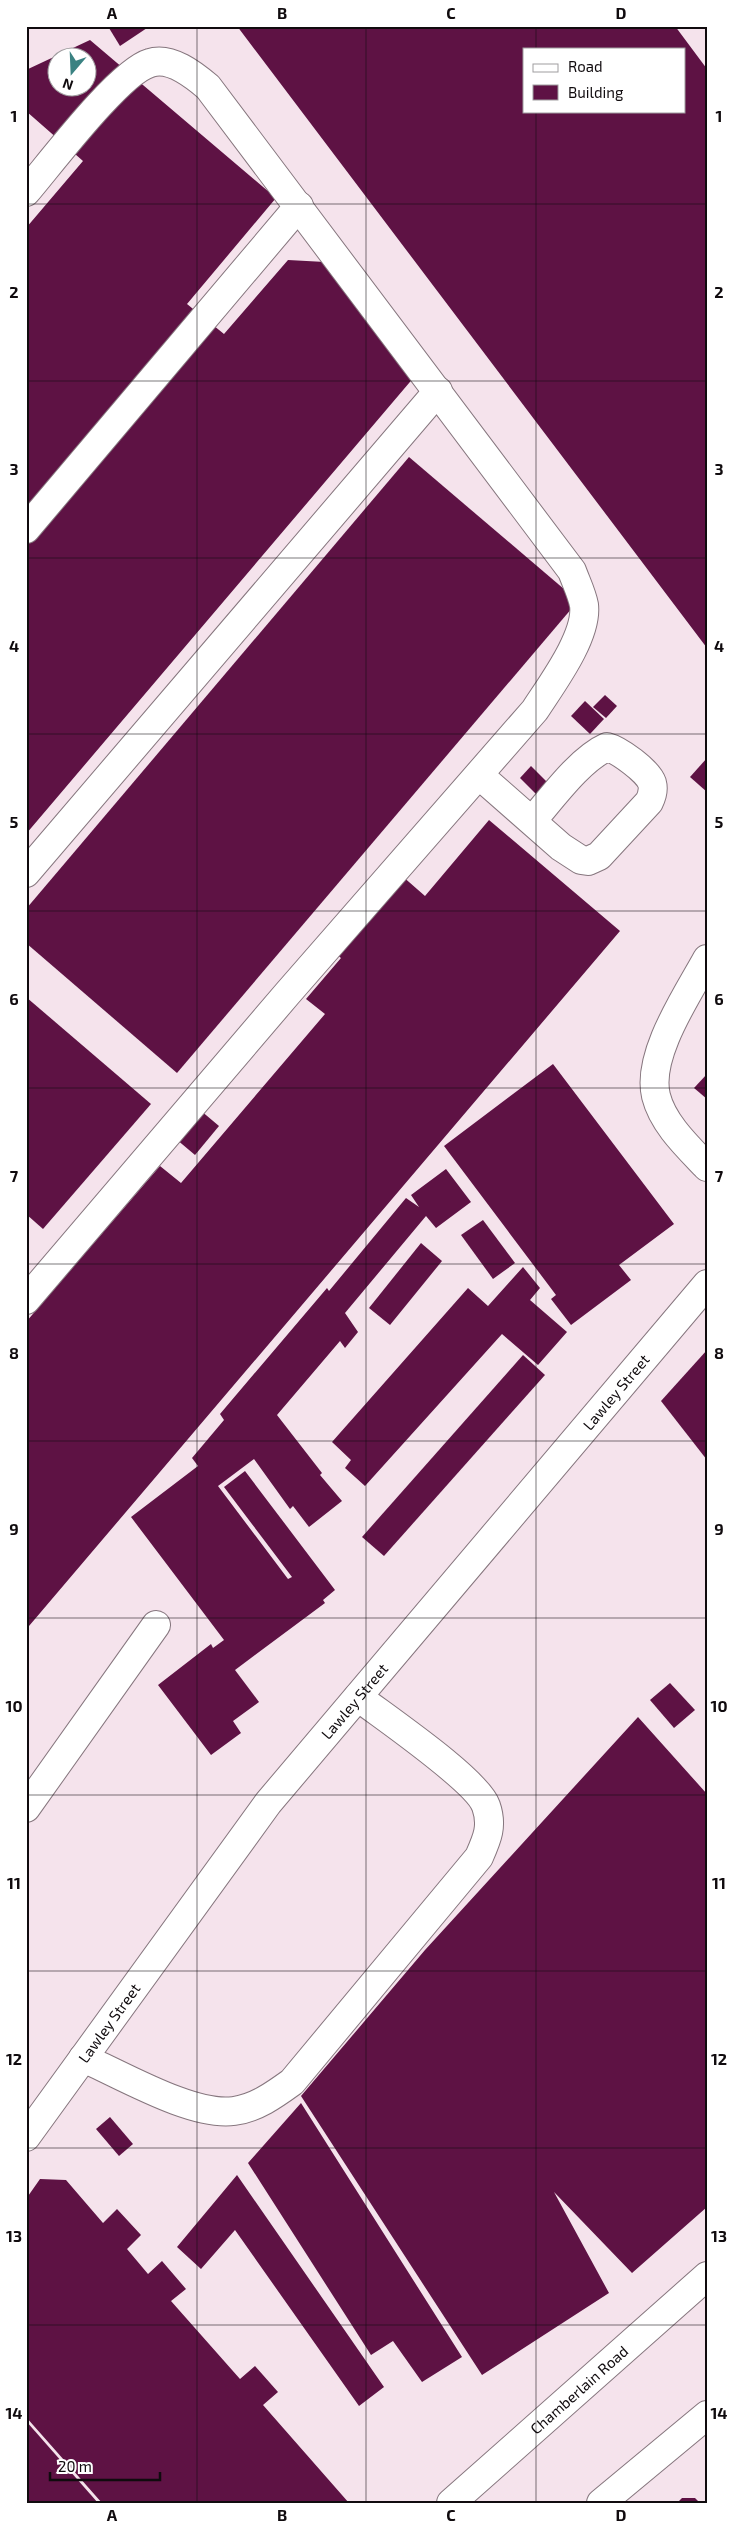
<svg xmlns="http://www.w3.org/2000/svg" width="733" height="2529" font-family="'Exo 2',sans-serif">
  <rect width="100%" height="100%" fill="#f5e3ec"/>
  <!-- building -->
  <g fill="#5e1244" fill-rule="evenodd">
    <polygon points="112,26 150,26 120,46 109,28"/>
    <path d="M 237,26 L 675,26 L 707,69 L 707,648 ZM 524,49 L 684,49 L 684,111 L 524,111 Z"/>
    <path d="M 90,40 L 276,198 L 187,304 L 224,334 L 288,260 L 325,262 L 415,376 L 26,834 L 26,228 L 83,161 L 26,111 L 26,70 ZM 58,58 L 88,58 L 88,88 L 58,88 Z"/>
    <polygon points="409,457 578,601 177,1073 26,943 26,909"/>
    <polygon points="605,695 617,706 606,718 593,707"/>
    <polygon points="585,701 604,719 590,734 571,716"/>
    <polygon points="707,758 707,792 690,777"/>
    <polygon points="531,766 549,784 538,796 520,778"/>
    <polygon points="489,820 620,931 29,1626 26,1623 26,1322 160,1166 181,1183 325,1014 306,999 341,958 335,953 401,875 425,896"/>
    <polygon points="26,997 151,1104 43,1229 26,1214"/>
    <polygon points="553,1064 674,1224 619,1265 631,1280 571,1325 551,1299 556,1295 444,1146"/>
    <polygon points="707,1074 707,1099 694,1088"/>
    <polygon points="200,1110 219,1126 195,1155 176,1139"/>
    <polygon points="446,1169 471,1202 436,1228 426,1216 345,1313 358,1332 345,1348 340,1341 277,1415 322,1473 320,1475 342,1501 309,1527 293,1506 290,1509 254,1459 218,1486 288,1579 292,1577 224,1487 245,1471 335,1590 323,1600 325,1603 235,1670 259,1702 233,1721 241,1733 211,1755 158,1685 211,1644 213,1648 224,1640 131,1517 198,1466 192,1458 224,1420 220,1414 327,1288 329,1291 406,1198 419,1207 411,1195"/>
    <polygon points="483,1220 515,1263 493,1279 461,1235"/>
    <polygon points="421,1243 442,1261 390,1325 369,1308"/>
    <polygon points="523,1267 540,1288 530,1300 567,1332 538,1365 502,1334 365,1486 345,1468 351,1460 332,1442 468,1288 488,1306"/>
    <polygon points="707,1350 707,1460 661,1401"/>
    <polygon points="523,1355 545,1375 384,1556 362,1537"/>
    <polygon points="670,1683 695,1710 674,1728 650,1700"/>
    <polygon points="638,1717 707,1794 707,2207 632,2273 554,2192 609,2293 482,2375 301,2096 425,1950"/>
    <polygon points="301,2103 462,2357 422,2382 393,2341 371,2355 248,2163"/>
    <polygon points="110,2117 133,2144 119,2156 96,2129"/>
    <polygon points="237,2175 384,2387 359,2406 235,2230 201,2269 177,2247"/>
    <polygon points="40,2179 66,2180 103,2223 117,2209 141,2235 127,2249 148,2274 162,2261 186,2289 171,2301 240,2379 255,2366 278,2392 263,2405 349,2503 102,2503 26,2417 26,2199"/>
    <polygon points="26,2421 98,2503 26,2503"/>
    <polygon points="682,2498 695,2498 700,2503 677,2503"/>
  </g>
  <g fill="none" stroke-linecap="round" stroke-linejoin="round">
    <defs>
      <g id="minor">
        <path d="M 26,192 C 50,164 119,72 150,63 C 170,56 194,75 208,87 L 572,571 C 576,582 582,594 584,605 C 588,636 551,685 535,710 L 287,994 L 26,1300"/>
        <polyline points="26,529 299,206"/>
        <path d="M 479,775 L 561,847 L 581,860 L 588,861 L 599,856 L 649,802 C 652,796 654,790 652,783 C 648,771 619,750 607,747 C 580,759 552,798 532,821"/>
        <polyline points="26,873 438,391"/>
        <path d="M 707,959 C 688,994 646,1055 656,1096 C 663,1124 688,1147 707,1167"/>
        <polyline points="26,1808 156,1625"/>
        <path d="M 83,2058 C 122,2075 193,2117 234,2111 C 256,2108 274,2095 292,2082 L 479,1857 C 487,1839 493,1826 486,1806 C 477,1780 384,1717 358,1697"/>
        <path id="s1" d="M 26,2137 L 268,1803 L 707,1284"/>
        <path id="s2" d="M 451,2503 L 707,2276"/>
        <polyline points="601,2503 707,2415"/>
      </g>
    </defs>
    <!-- minor casing -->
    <use href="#minor" stroke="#86767e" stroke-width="30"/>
    <!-- minor -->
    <use href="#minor" stroke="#fff" stroke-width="28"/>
  </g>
  <!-- grid -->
  <path fill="none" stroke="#100b0e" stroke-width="1" stroke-opacity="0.55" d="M 197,26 L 197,2503M 366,26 L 366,2503M 536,26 L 536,49M 536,111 L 536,2503M 26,204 L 707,204M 26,381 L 707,381M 26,558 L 707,558M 26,734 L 707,734M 26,911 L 707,911M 26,1088 L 707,1088M 26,1264 L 707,1264M 26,1441 L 707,1441M 26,1618 L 707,1618M 26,1795 L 707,1795M 26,1971 L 707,1971M 26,2148 L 707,2148M 26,2325 L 707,2325"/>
  <g text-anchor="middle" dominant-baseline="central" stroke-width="5" stroke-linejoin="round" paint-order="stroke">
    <!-- street labels -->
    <g font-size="15" fill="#100b0e" stroke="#fff">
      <text stroke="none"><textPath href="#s1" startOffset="951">Lawley Street</textPath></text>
      <text stroke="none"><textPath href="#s1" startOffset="546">Lawley Street</textPath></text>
      <text stroke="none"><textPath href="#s1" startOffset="141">Lawley Street</textPath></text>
      <text stroke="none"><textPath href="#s2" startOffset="171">Chamberlain Road</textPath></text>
    </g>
  </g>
  <!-- border -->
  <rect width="733" height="2529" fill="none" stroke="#ffffff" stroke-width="55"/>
  <!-- legend -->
  <rect x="523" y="48" width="162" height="65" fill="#ffffff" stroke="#9f9d9f"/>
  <rect x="533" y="64" width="25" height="8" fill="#ffffff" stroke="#9f9d9f"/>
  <text x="568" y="72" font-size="15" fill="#100b0e">Road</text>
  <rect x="533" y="85" width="25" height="15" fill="#5e1244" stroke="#9f9d9f"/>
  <text x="568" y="98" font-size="15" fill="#100b0e">Building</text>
  <!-- north arrow -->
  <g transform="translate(72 72) rotate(199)"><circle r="24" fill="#ffffff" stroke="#9f9d9f"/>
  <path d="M0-4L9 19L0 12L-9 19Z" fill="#3a8282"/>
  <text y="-8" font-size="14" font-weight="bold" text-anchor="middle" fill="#100b0e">N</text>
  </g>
  <!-- scale -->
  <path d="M50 2472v8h110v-8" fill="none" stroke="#100b0e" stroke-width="2.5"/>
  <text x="58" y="2472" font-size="15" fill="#100b0e" stroke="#ffffff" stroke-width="4" paint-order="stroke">20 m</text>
  <rect x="28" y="28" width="678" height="2474" fill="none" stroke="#100b0e" stroke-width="2"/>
  <g font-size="16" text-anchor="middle" font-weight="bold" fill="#100b0e">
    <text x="112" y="19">A</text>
    <text x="282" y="19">B</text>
    <text x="451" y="19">C</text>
    <text x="621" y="19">D</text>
    <text x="14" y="122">1</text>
    <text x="719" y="122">1</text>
    <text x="14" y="298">2</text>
    <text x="719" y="298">2</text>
    <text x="14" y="475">3</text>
    <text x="719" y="475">3</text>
    <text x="14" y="652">4</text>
    <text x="719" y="652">4</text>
    <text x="14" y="828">5</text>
    <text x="719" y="828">5</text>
    <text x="14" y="1005">6</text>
    <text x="719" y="1005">6</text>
    <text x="14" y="1182">7</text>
    <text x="719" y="1182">7</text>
    <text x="14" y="1359">8</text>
    <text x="719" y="1359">8</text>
    <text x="14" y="1535">9</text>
    <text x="719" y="1535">9</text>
    <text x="14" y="1712">10</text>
    <text x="719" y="1712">10</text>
    <text x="14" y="1889">11</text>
    <text x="719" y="1889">11</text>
    <text x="14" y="2065">12</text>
    <text x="719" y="2065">12</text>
    <text x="14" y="2242">13</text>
    <text x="719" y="2242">13</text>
    <text x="14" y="2419">14</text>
    <text x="719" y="2419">14</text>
    <text x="112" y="2521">A</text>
    <text x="282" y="2521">B</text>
    <text x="451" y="2521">C</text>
    <text x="621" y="2521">D</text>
  </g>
</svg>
